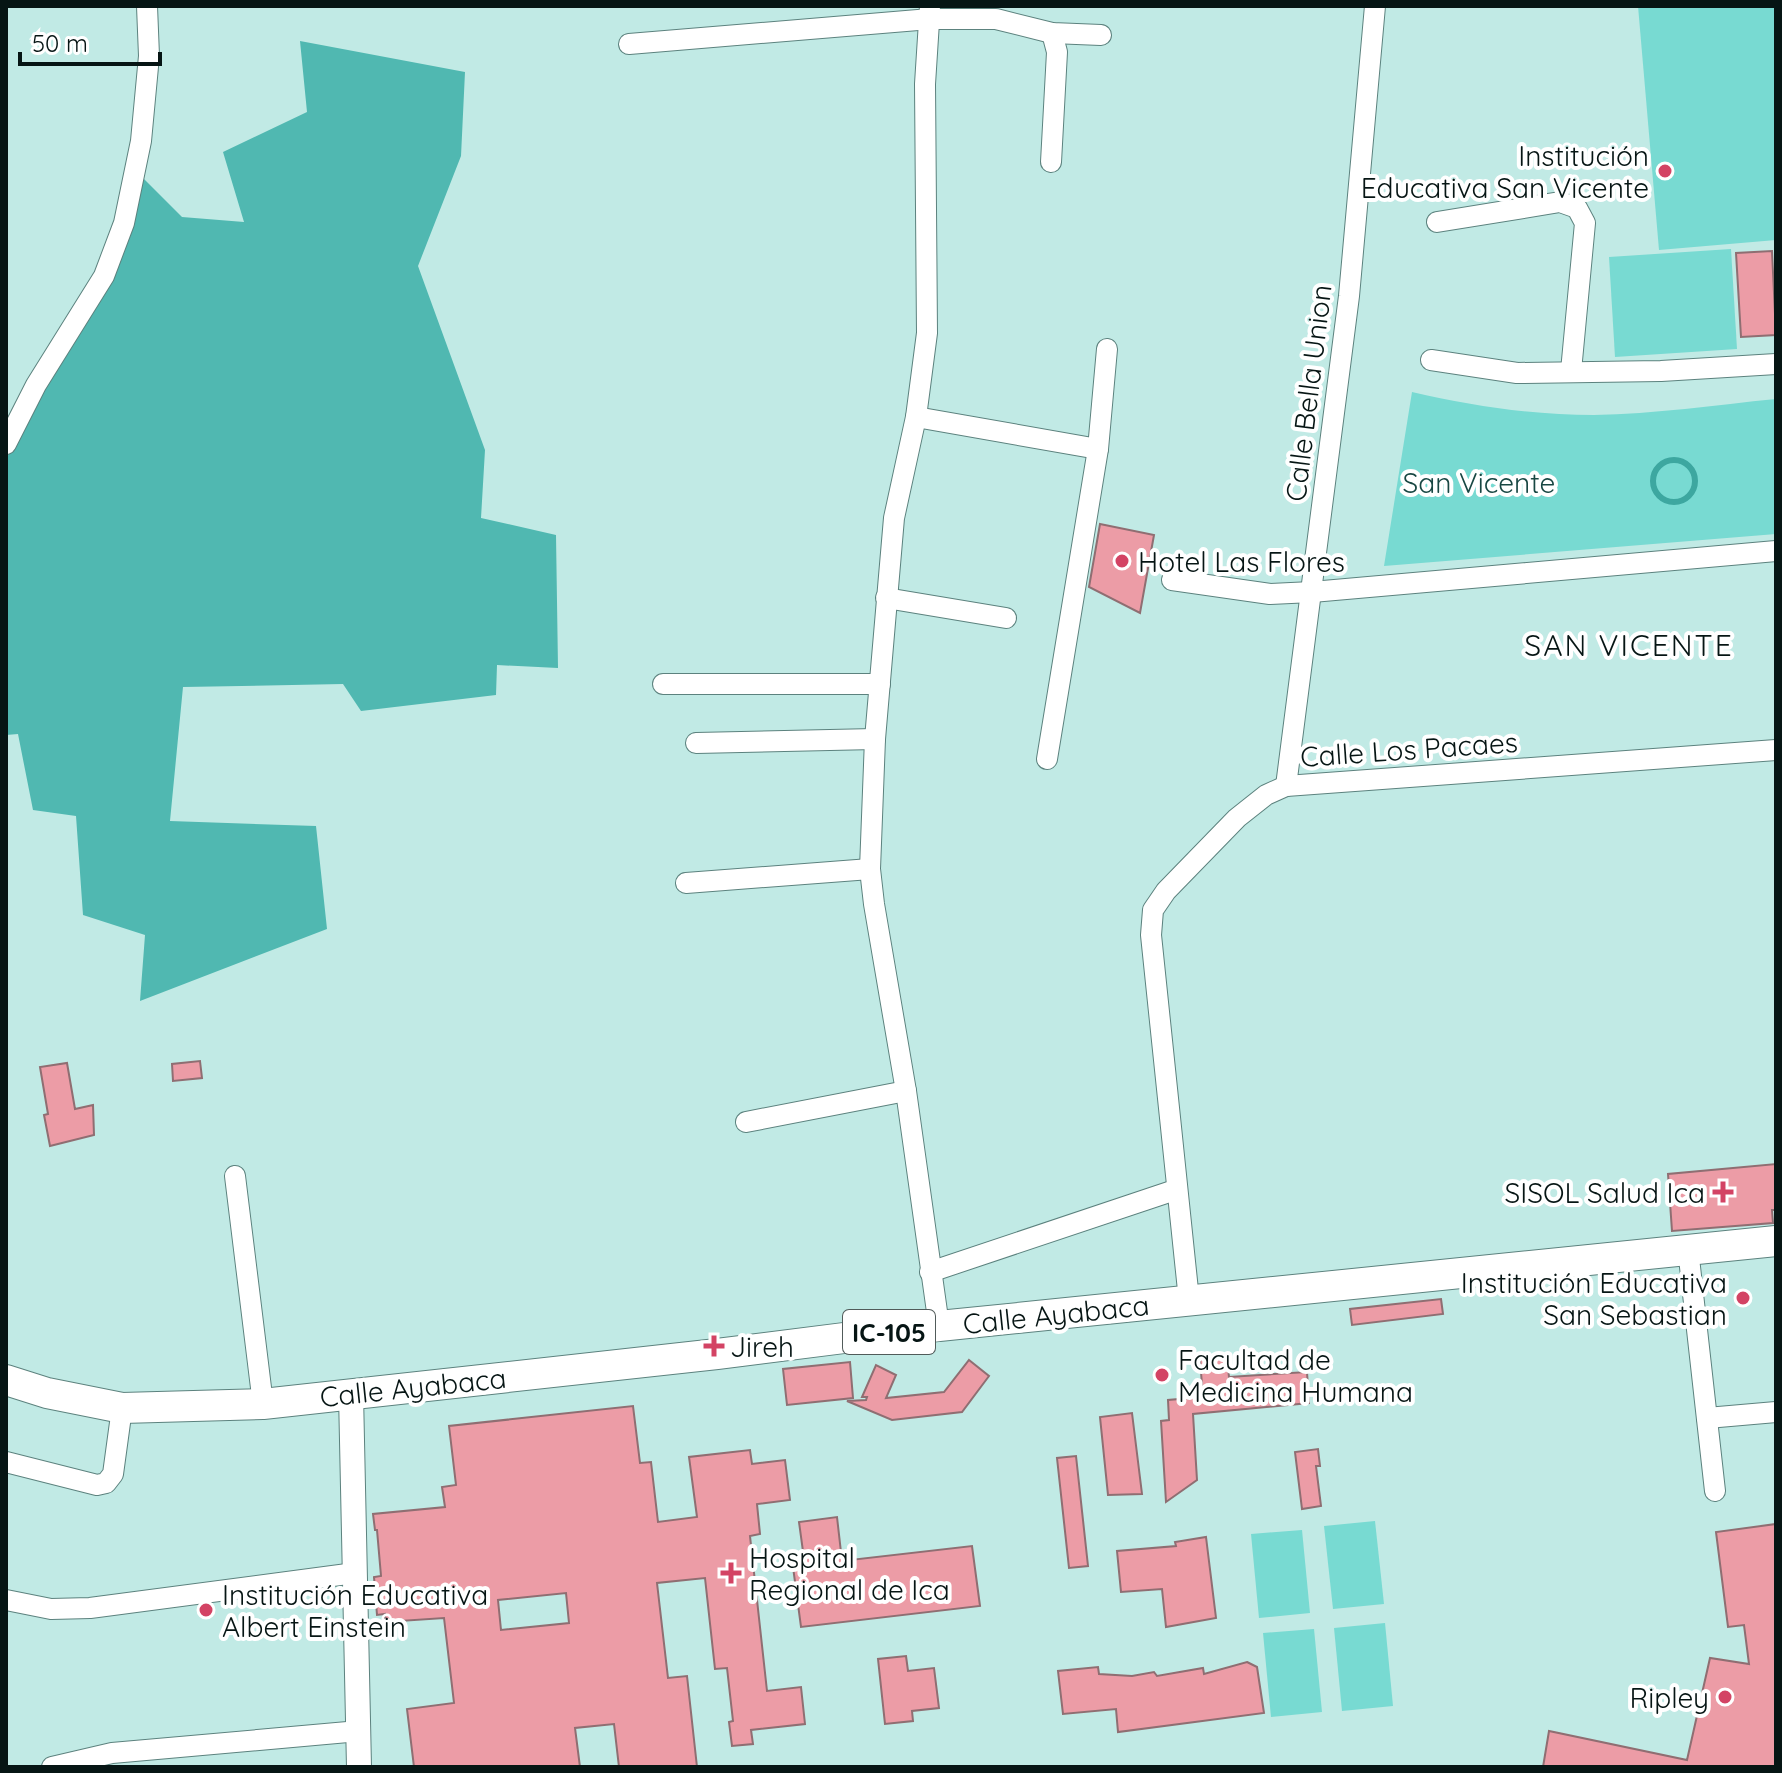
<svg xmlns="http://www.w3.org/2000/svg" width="1782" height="1773" font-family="Quicksand,sans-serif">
  <rect width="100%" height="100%" fill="#c1eae5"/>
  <!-- green -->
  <g fill="#78dad2">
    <polygon points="1638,6 1776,6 1776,240 1659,250"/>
    <polygon points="1731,249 1737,349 1615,357 1609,257"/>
    <path d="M 1412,392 C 1472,406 1533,415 1594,415 C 1655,414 1715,405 1776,399 L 1776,534 L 1384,566 Z"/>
    <polygon points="1375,1521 1384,1604 1333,1609 1324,1526"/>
    <polygon points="1302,1530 1310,1613 1259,1618 1251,1534"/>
    <polygon points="1385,1623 1393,1706 1342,1711 1334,1628"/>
    <polygon points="1314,1629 1322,1712 1271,1717 1263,1633"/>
  </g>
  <!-- forest -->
  <polygon fill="#50b8b1" points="300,41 465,72 461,156 418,266 485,450 481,518 556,535 558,668 497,665 496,695 361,711 343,684 183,687 170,821 316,826 327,929 140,1001 145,935 83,915 76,816 33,810 18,734 6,735 6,459 56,369 142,177 182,217 244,222 223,152 307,112"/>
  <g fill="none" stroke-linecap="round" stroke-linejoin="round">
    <!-- stream -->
    <circle stroke="#3da7a0" stroke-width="6" cx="1674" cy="481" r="21"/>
  </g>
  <!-- building -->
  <g fill="#ec9ca6" stroke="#8f6e72" stroke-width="2" fill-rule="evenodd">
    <polygon points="1772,251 1776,335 1741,337 1736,253"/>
    <polygon points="1100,524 1154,535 1140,613 1089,587"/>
    <polygon points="200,1061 202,1078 173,1081 172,1064"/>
    <polygon points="67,1063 75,1109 93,1105 94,1135 50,1146 44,1115 48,1114 40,1067"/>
    <polygon points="1776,1164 1776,1210 1772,1210 1773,1223 1672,1231 1668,1174"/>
    <polygon points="1441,1299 1443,1314 1352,1325 1350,1309"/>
    <polygon points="1227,1358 1229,1377 1307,1372 1309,1403 1193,1414 1197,1480 1166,1502 1161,1421 1169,1420 1168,1400 1203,1397 1200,1360"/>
    <polygon points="969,1360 989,1376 962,1412 892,1420 847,1401 866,1400 867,1397 862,1397 876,1365 896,1375 886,1398 944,1392"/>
    <polygon points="850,1362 853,1398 787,1405 783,1369"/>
    <path d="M 633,1406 L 640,1463 L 651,1462 L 658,1522 L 697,1517 L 689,1457 L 750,1450 L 752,1464 L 785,1460 L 790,1500 L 757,1504 L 760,1534 L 750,1536 L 767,1691 L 801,1687 L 805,1724 L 751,1730 L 753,1744 L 732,1746 L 729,1722 L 733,1721 L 727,1668 L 715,1669 L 705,1578 L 657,1583 L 668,1678 L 687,1676 L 697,1767 L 619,1767 L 614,1724 L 575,1728 L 580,1767 L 414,1767 L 407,1709 L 454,1703 L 444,1618 L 385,1622 L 385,1614 L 377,1615 L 374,1577 L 381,1576 L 377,1530 L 375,1530 L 373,1514 L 445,1507 L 442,1487 L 456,1485 L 449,1426 ZM 566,1593 L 569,1623 L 501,1630 L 498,1600 Z"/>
    <polygon points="1132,1413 1142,1494 1108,1495 1100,1417"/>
    <polygon points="1318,1449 1320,1466 1316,1466 1321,1506 1302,1509 1295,1452"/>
    <polygon points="1076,1456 1088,1566 1069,1568 1057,1458"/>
    <polygon points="837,1517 842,1561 972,1546 980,1606 801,1627 793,1567 805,1566 799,1522"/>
    <polygon points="1776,1524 1776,1767 1543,1767 1549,1731 1687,1760 1710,1658 1749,1664 1744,1625 1728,1627 1716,1532"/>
    <polygon points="1206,1537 1216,1618 1166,1627 1162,1589 1121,1592 1117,1551 1176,1546 1175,1542"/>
    <polygon points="906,1656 908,1671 934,1668 939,1708 912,1711 913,1721 885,1724 878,1659"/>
    <polygon points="1247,1662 1257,1667 1264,1713 1118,1732 1116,1709 1063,1714 1058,1671 1098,1667 1099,1674 1132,1676 1154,1672 1157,1676 1203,1668 1204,1674"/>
  </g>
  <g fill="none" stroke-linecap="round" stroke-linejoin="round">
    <defs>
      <g id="minor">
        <polyline points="930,6 925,84 927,333 916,417 894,518 875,739 870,869 874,904 906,1091 939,1326"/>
        <polyline points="629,44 930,19 996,19 1052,33 1101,35"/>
        <polyline points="1051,162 1057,52 1052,33"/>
        <polyline points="1437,222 1560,202 1577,208 1585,223 1571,371"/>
        <polyline points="1431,360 1517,373 1661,371 1776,364"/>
        <polyline points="916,417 1098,449"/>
        <polyline points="6,444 36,385 104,276 124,223 141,141 149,56 147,6"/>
        <polyline points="1172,580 1270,594 1312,592 1776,551"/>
        <polyline points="886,598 1006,618"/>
        <polyline points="663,684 880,684"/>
        <polyline points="696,743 875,739"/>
        <polyline points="1047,759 1098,449 1107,349"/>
        <polyline points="1286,786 1349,296 1375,6"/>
        <polyline points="686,883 870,869"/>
        <polyline points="746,1122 906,1091"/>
        <polyline points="235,1176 263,1404"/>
        <polyline points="1688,1249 1715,1491"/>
        <polyline points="930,1272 1175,1190"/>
        <polyline points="1189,1300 1151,935 1153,910 1166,891 1237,818 1266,795 1286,786 1776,750"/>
        <polyline points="1707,1418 1776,1412"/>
        <polyline points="6,1462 97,1485 106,1483 113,1474 122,1408"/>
        <polyline points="6,1600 51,1609 90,1608 355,1573"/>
        <polyline points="52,1767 112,1753 359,1731"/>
      </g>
      <polyline id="tertiary" points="351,1394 359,1767"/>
      <polyline id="primary" points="6,1380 47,1393 122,1408 263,1404 717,1354 939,1326 1776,1241"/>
    </defs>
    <!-- minor casing -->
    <use href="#minor" stroke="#5c827e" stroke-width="22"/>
    <!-- tertiary casing -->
    <use href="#tertiary" stroke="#5c827e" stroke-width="26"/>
    <!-- primary casing -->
    <use href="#primary" stroke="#5c827e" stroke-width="32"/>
    <!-- minor -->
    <use href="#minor" stroke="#fff" stroke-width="20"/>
    <!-- tertiary -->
    <use href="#tertiary" stroke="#fff" stroke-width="24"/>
    <!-- primary -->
    <use href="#primary" stroke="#fff" stroke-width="30"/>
  </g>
  <!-- markers -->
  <g fill="#d34364" stroke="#fff" stroke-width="3">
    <circle cx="1665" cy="171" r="8"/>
    <circle cx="1122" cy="561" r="8"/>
    <path d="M1719 1180h8v8h8v8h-8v8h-8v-8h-8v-8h8z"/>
    <circle cx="1743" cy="1298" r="8"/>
    <path d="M710 1334h8v8h8v8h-8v8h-8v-8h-8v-8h8z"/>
    <circle cx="1162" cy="1375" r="8"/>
    <path d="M727 1561h8v8h8v8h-8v8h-8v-8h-8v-8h8z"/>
    <circle cx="206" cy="1610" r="8"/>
    <circle cx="1725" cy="1697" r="8"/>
  </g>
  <g text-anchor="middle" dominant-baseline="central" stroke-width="8" stroke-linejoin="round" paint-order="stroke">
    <!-- shield labels -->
    <rect fill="#fff" stroke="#515b5a" stroke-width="2" x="843" y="1310" width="92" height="44" rx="6"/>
    <g font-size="26" font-weight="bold" fill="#061514">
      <text x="889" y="1332">IC-105</text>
    </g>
    <!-- poi labels -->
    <g font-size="28" fill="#061514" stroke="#fff" text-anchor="start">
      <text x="1649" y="155" text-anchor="end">Institución<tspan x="1649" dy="32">Educativa San Vicente</tspan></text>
      <text x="1138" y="561">Hotel Las Flores</text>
      <text x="1705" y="1192" text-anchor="end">SISOL Salud Ica</text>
      <text x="1727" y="1282" text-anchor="end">Institución Educativa<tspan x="1727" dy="32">San Sebastian</tspan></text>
      <text x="730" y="1346">Jireh</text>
      <text x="1178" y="1359">Facultad de<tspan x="1178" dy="32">Medicina Humana</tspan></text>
      <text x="749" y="1557">Hospital<tspan x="749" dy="32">Regional de Ica</tspan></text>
      <text x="222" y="1594">Institución Educativa<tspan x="222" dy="32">Albert Einstein</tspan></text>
      <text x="1709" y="1697" text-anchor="end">Ripley</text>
    </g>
    <!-- street labels -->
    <g font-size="28" fill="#061514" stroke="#fff">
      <text transform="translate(1308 393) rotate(-83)">Calle Bella Union</text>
      <text transform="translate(1409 749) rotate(-4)">Calle Los Pacaes</text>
      <text transform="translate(1056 1314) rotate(-6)">Calle Ayabaca</text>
      <text transform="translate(413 1387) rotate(-6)">Calle Ayabaca</text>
    </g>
    <!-- park labels -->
    <g font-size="28" fill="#184743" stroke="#fff">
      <text x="1479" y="482">San Vicente</text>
    </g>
    <!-- neighbourhood labels -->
    <g font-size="30" letter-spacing="2" fill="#061514" stroke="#fff">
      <text x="1629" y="645">SAN VICENTE</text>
    </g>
  </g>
  <!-- border -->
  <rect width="1782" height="1773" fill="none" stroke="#061514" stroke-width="16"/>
  <!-- scale -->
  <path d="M20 52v12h140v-12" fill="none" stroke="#061514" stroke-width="4"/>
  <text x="32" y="52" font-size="24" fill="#061514" stroke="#ffffff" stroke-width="6" paint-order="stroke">50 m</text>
</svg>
